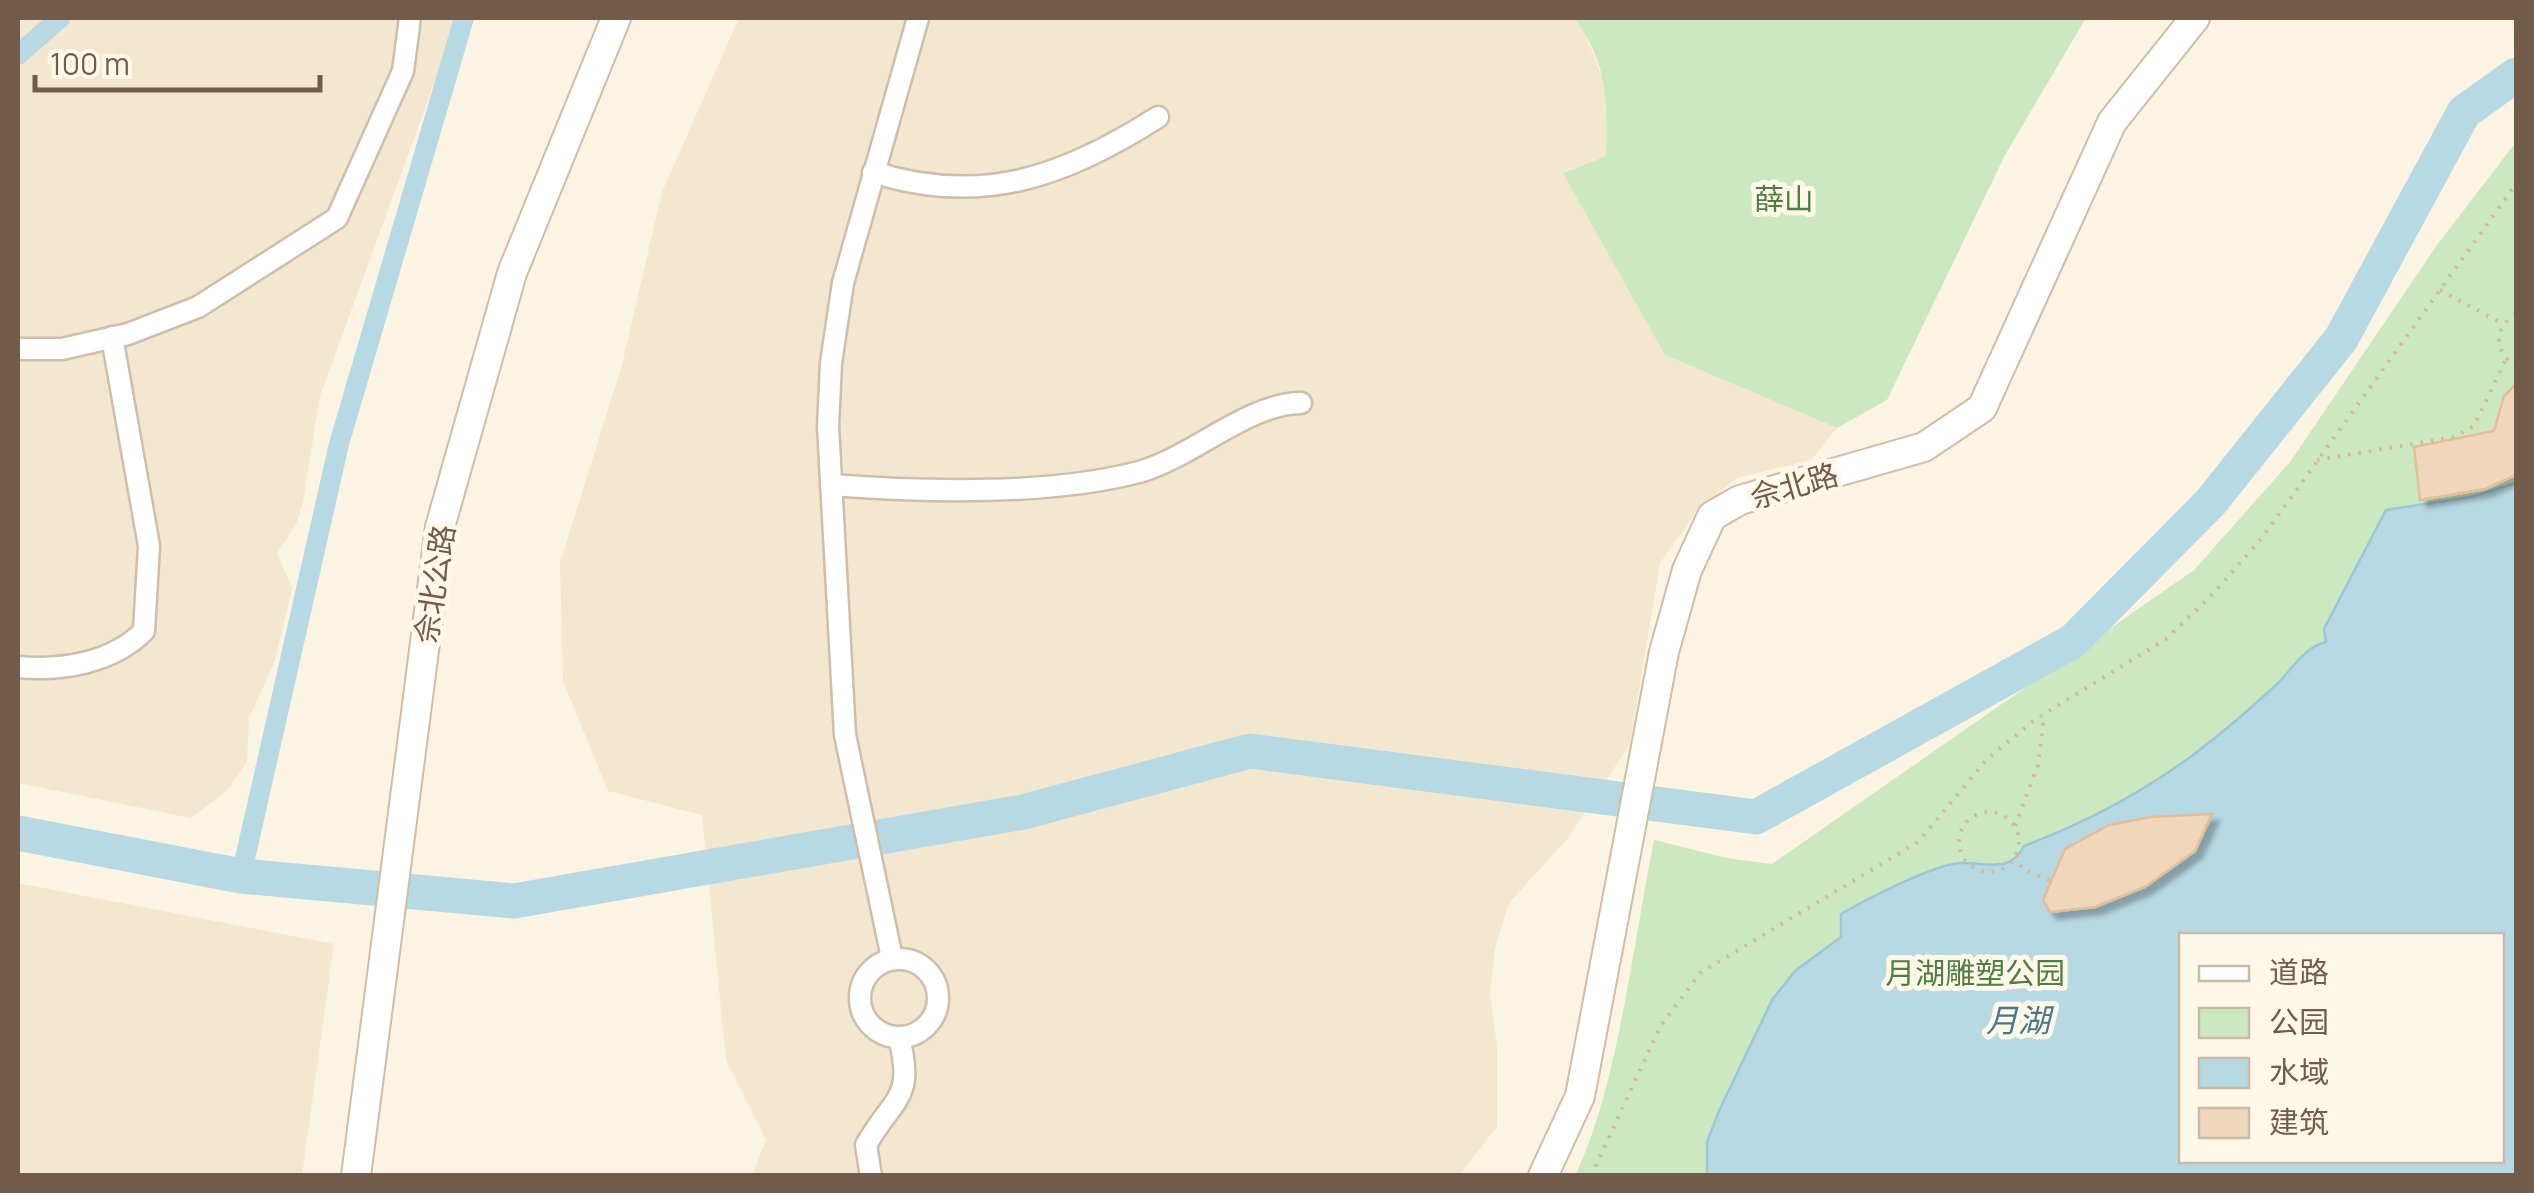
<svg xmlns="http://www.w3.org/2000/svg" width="2534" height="1193" font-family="Manrope,'Noto Sans SC',sans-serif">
  <defs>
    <filter id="shadow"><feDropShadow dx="7" dy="7" stdDeviation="2.5" flood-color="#0004"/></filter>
  </defs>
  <rect width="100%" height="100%" fill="#fcf4e2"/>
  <!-- residential -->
  <g fill="#f3e7d0">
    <polygon points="18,18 458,18 320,396 303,502 296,525 277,553 292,588 275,661 249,718 247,762 226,792 191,818 18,783"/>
    <polygon points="739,18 1574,18 1584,31 1608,92 1606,156 1564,172 1665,355 1837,428 1811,460 1737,478 1698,510 1660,563 1630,744 1568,838 1509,903 1495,948 1490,993 1497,1047 1497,1127 1459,1175 752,1175 766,1140 726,1060 702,815 608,791 563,681 560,563 622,365 662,192"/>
    <polygon points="18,883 334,944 302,1175 18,1175"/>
  </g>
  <!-- green -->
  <g fill="#cce8c1" fill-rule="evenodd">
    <path d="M 1574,18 L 2086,18 L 2005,155 L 1887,400 L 1837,428 L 1665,355 L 1563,173 L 1606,156 C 1608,102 1608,63 1574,18 Z"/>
    <path d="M 2516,142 L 2516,1175 L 1575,1176 C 1618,1086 1634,939 1654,840 L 1726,858 L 1772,864 L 2194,570 L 2290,462 L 2437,245 ZM 2182,936 L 2502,936 L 2502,1160 L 2182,1160 Z"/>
  </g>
  <!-- water -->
  <path fill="#b7d9e4" stroke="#9dc7d6" stroke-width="2.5" fill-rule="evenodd" d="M 2516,483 L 2516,1175 L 1707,1176 L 1707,1142 L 1719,1111 L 1772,1000 L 1795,971 L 1841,937 L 1841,914 C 1865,900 1938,862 1963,863 C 1989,863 2010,873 2024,846 C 2085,823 2140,794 2193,755 C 2221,734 2249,710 2275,686 C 2291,671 2304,647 2326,642 L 2324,629 L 2386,510 L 2471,497 ZM 2182,936 L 2502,936 L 2502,1160 L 2182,1160 Z"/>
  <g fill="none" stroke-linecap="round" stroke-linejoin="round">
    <!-- canal -->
    <g stroke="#b7d9e4" stroke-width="20">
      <polyline points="18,55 60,18"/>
      <polyline points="241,876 339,444 464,18"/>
    </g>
    <!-- river -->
    <polyline stroke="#b7d9e4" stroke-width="35" points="18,833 241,876 514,901 1023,812 1250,751 1756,817 2073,641 2210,503 2341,339 2464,112 2516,75"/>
  </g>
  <!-- building -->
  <g fill="#f0d6ba" stroke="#e3be9b" stroke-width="2.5" filter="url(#shadow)">
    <polygon points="2516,384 2516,475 2485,489 2420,500 2414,447 2494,431 2504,396"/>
    <polygon points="2212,814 2195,851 2145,887 2095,907 2050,912 2043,900 2065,849 2109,825 2151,817"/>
  </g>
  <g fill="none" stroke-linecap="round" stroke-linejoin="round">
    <defs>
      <g id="street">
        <path d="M 873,172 C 982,207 1066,176 1158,117"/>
        <polyline points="18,349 62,349 128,334 198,307 337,218 403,71 410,18"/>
        <path d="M 831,485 C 925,492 1047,496 1139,472 C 1191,458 1248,403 1301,403"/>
        <path d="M 18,667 C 62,671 112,663 144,631 L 149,546 L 112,337"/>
        <polyline points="892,958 845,735 828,426 831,363 843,283 918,18"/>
        <circle cx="899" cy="998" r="39"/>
        <path d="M 871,1176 L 866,1145 C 893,1097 915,1100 899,1038"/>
      </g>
      <g id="secondary">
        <polyline points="356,1176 440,527 512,273 616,18"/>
        <polyline points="1543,1176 1580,1096 1664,652 1687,570 1712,516 1740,500 1924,447 1982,408 2112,122 2195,18"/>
      </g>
    </defs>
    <!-- street casing -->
    <use href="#street" stroke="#cebfac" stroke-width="25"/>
    <!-- secondary casing -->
    <use href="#secondary" stroke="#cfbda7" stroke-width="32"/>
    <!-- path -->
    <g stroke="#d5b99d" stroke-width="4" stroke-dasharray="2.5 8" stroke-linecap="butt">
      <polyline points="2440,290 2503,324"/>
      <path d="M 2516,314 C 2493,327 2494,353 2516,366"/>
      <polyline points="2317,460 2454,437 2474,426 2506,359"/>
      <circle cx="1989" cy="842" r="30"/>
      <polyline points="2015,826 2038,765 2044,716"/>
      <polyline points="2017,855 2022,869 2051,881"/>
      <polyline points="1591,1176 1660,1027 1700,973 1918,842 1988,758 2036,719 2166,639 2212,595 2262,538 2516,184"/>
    </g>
    <!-- street -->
    <use href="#street" stroke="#fff" stroke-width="20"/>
    <!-- secondary -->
    <use href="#secondary" stroke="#fff" stroke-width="28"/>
  </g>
  <g text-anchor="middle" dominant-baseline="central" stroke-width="10" stroke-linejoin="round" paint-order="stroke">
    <!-- park labels -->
    <g font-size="30" fill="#4f7e44" stroke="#fff8e8">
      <text x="1784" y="198">薛山</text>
      <text x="1975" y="972">月湖雕塑公园</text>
    </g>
    <!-- street labels -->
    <g font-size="30" fill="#725c49" stroke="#fff8e8">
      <text transform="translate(1794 485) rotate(-16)">佘北路</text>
      <text transform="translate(434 584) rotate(-81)">佘北公路</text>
    </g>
    <!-- water labels -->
    <g font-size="32" font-style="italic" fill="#46788c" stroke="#fff8e8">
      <text x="2018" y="1020">月湖</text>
    </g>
  </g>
  <!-- border -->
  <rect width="2534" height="1193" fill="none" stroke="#725c49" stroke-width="40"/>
  <!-- legend -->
  <rect x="2179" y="933" width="325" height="230" fill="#fff8e8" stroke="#c7baa8" stroke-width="2.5"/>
  <rect x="2199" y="966" width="50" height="15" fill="#ffffff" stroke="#c7baa8" stroke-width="2.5"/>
  <text x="2269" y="983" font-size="30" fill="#725c49">道路</text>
  <rect x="2199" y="1008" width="50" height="30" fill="#cce8c1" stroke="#c7baa8" stroke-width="2.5"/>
  <text x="2269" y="1033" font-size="30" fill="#725c49">公园</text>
  <rect x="2199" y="1058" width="50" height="30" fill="#b7d9e4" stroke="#c7baa8" stroke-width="2.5"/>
  <text x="2269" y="1083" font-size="30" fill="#725c49">水域</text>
  <rect x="2199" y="1108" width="50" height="30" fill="#f0d6ba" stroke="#c7baa8" stroke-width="2.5"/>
  <text x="2269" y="1133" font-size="30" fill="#725c49">建筑</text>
  <!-- scale -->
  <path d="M35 75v15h285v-15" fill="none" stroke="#725c49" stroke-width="5"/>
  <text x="50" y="75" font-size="30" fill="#725c49" stroke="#fff8e8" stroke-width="8" paint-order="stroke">100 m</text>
</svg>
